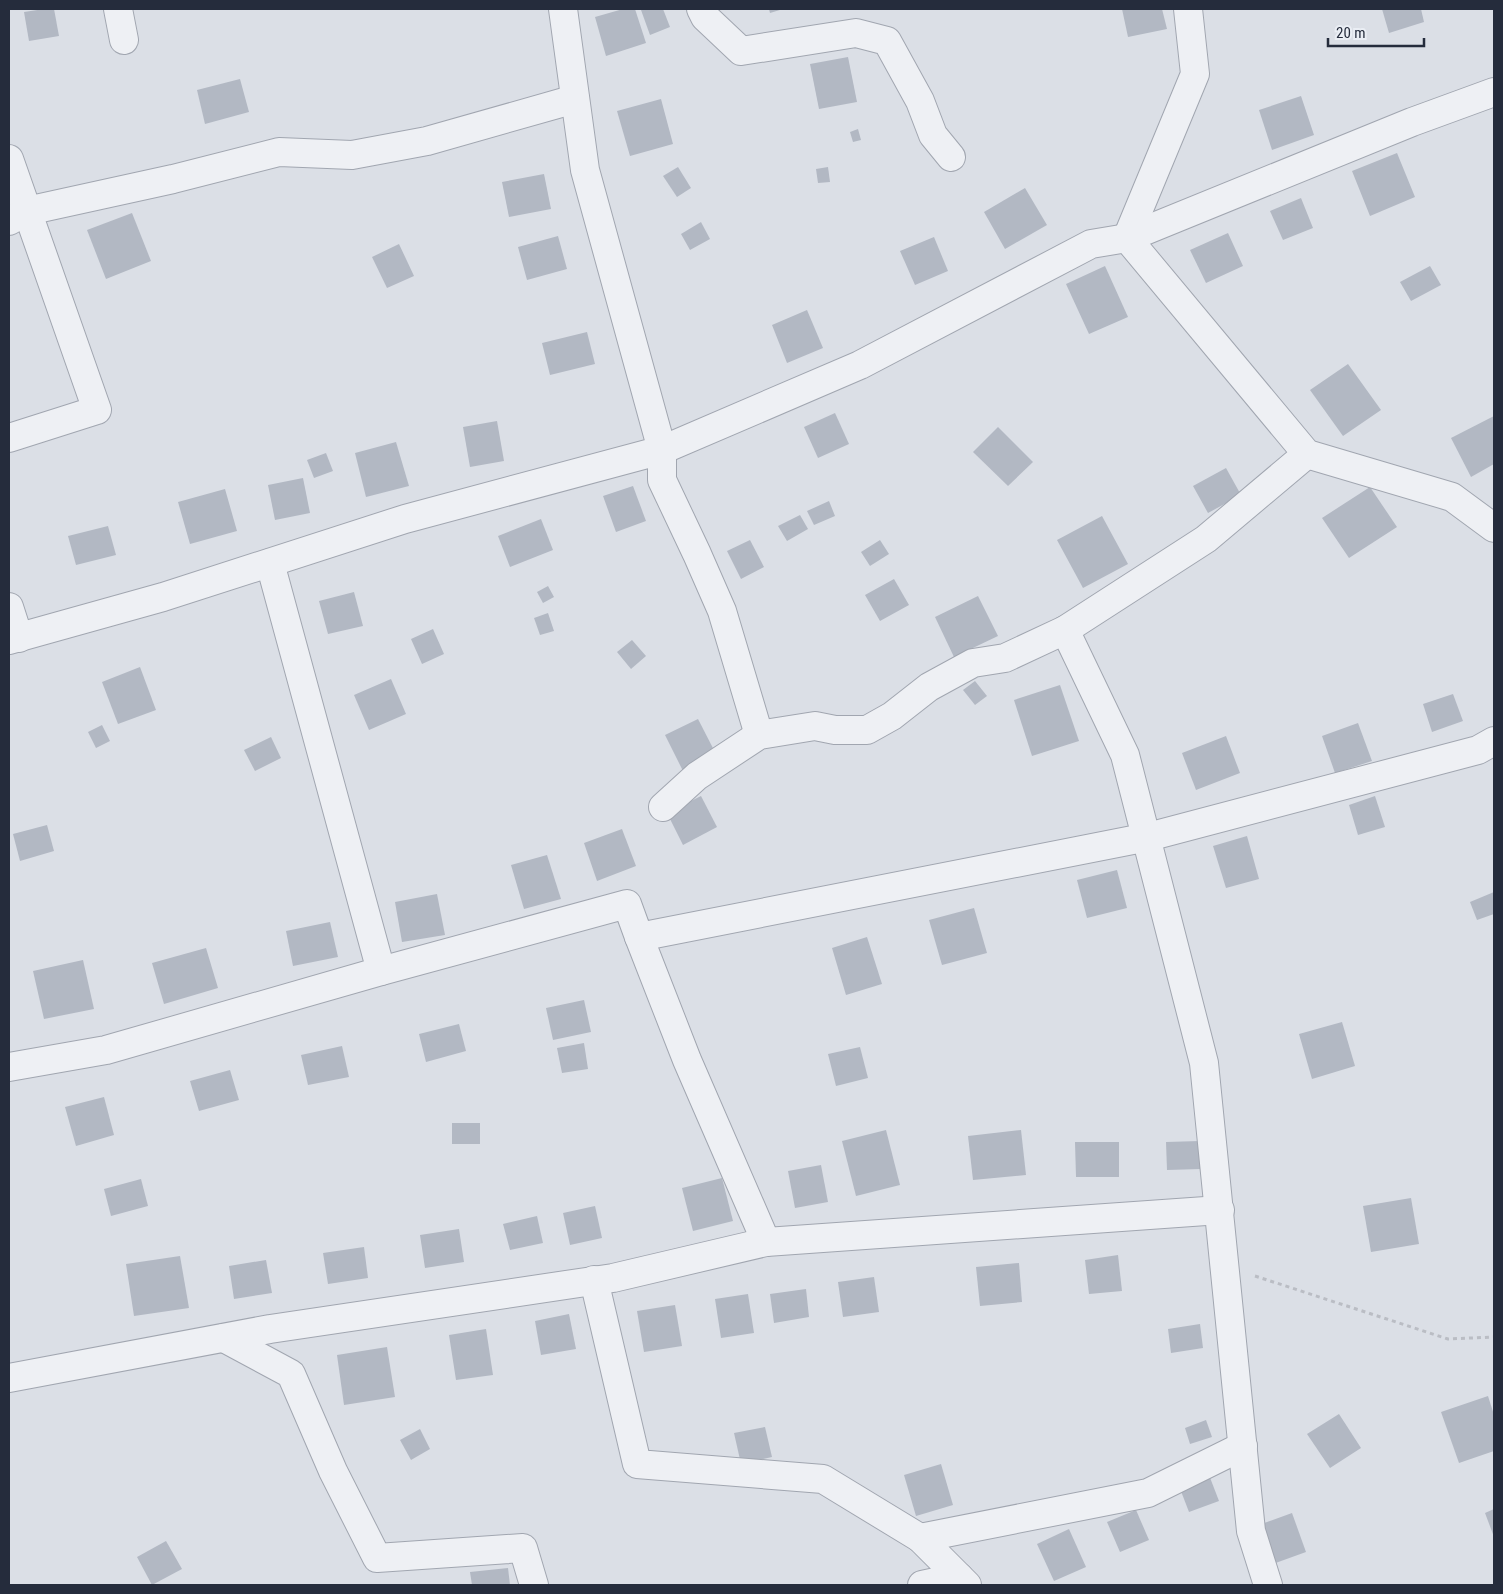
<svg xmlns="http://www.w3.org/2000/svg" width="1503" height="1594" font-family="'Roboto Condensed',sans-serif">
  <rect width="100%" height="100%" fill="#dbdfe6"/>
  <!-- building -->
  <g fill="#b2b8c3">
    <polygon points="44,9 54,9 59,36 29,41 24,12"/>
    <polygon points="623,9 635,9 646,43 606,56 595,17"/>
    <polygon points="643,9 663,9 670,27 650,35 641,10"/>
    <polygon points="769,9 783,9 770,13"/>
    <polygon points="1122,9 1162,9 1167,29 1128,37"/>
    <polygon points="1382,9 1421,9 1424,22 1389,33"/>
    <polygon points="848,57 857,102 819,109 810,64"/>
    <polygon points="240,79 249,112 205,124 197,90"/>
    <polygon points="1301,96 1314,135 1272,150 1259,110"/>
    <polygon points="661,99 673,144 630,156 617,111"/>
    <polygon points="858,129 861,140 853,142 850,132"/>
    <polygon points="1397,153 1415,197 1370,216 1352,171"/>
    <polygon points="678,167 691,188 677,197 663,176"/>
    <polygon points="828,167 830,182 818,183 816,169"/>
    <polygon points="544,174 551,209 509,217 502,182"/>
    <polygon points="1025,188 1047,225 1005,249 984,212"/>
    <polygon points="1301,198 1313,228 1283,240 1270,211"/>
    <polygon points="132,213 151,261 106,279 87,230"/>
    <polygon points="701,222 710,239 690,250 681,234"/>
    <polygon points="1228,233 1243,266 1206,283 1190,250"/>
    <polygon points="558,236 567,269 527,280 518,247"/>
    <polygon points="934,237 948,271 915,285 900,251"/>
    <polygon points="399,244 414,276 387,288 372,257"/>
    <polygon points="1105,266 1128,317 1089,334 1066,284"/>
    <polygon points="1430,266 1441,285 1411,301 1400,282"/>
    <polygon points="807,310 823,348 787,363 772,325"/>
    <polygon points="587,332 595,364 550,375 542,343"/>
    <polygon points="1348,364 1381,410 1343,436 1310,390"/>
    <polygon points="835,413 849,444 818,458 804,427"/>
    <polygon points="1494,416 1494,464 1471,477 1451,438"/>
    <polygon points="497,421 504,461 470,467 463,427"/>
    <polygon points="998,427 1033,462 1008,486 973,452"/>
    <polygon points="396,442 409,486 366,497 355,453"/>
    <polygon points="326,453 333,471 314,478 307,460"/>
    <polygon points="1226,468 1241,495 1208,513 1193,486"/>
    <polygon points="303,478 310,513 275,520 268,485"/>
    <polygon points="633,486 646,521 616,532 603,496"/>
    <polygon points="1370,487 1397,527 1349,558 1322,518"/>
    <polygon points="225,489 237,531 190,544 178,502"/>
    <polygon points="829,501 835,516 814,525 807,511"/>
    <polygon points="800,515 808,529 787,541 778,526"/>
    <polygon points="1102,516 1128,564 1083,588 1057,540"/>
    <polygon points="541,519 553,550 510,567 498,536"/>
    <polygon points="108,526 116,555 76,565 68,536"/>
    <polygon points="750,540 764,567 741,579 727,551"/>
    <polygon points="880,540 889,554 870,566 861,552"/>
    <polygon points="894,579 909,605 880,621 865,595"/>
    <polygon points="548,586 554,597 543,603 537,592"/>
    <polygon points="354,592 363,626 328,634 319,601"/>
    <polygon points="978,596 998,636 954,657 935,617"/>
    <polygon points="548,613 554,631 540,635 534,618"/>
    <polygon points="433,629 444,654 422,664 411,639"/>
    <polygon points="632,640 646,656 631,669 617,652"/>
    <polygon points="140,667 156,710 118,724 102,682"/>
    <polygon points="391,679 406,714 369,730 354,695"/>
    <polygon points="975,681 987,696 975,705 963,690"/>
    <polygon points="1060,685 1079,741 1032,756 1014,700"/>
    <polygon points="1453,694 1463,721 1432,732 1423,704"/>
    <polygon points="698,719 717,756 684,773 665,735"/>
    <polygon points="1358,723 1372,761 1335,773 1322,736"/>
    <polygon points="102,725 110,741 96,748 88,732"/>
    <polygon points="1226,736 1240,773 1196,790 1182,753"/>
    <polygon points="271,737 281,758 255,771 244,750"/>
    <polygon points="701,796 717,827 683,845 667,813"/>
    <polygon points="1375,796 1385,827 1358,835 1349,805"/>
    <polygon points="47,825 54,851 20,861 13,834"/>
    <polygon points="622,829 636,866 597,881 584,843"/>
    <polygon points="1247,836 1259,879 1226,888 1213,846"/>
    <polygon points="547,855 561,899 524,909 511,865"/>
    <polygon points="1117,870 1127,908 1087,918 1077,880"/>
    <polygon points="1494,892 1494,914 1477,920 1470,902"/>
    <polygon points="437,894 445,935 402,942 395,902"/>
    <polygon points="974,908 987,953 942,965 929,920"/>
    <polygon points="330,922 338,957 293,966 286,931"/>
    <polygon points="867,937 882,984 846,995 832,948"/>
    <polygon points="206,948 218,988 164,1004 152,963"/>
    <polygon points="83,960 94,1009 44,1019 33,971"/>
    <polygon points="584,1000 591,1032 553,1040 546,1008"/>
    <polygon points="1342,1022 1355,1066 1312,1079 1299,1034"/>
    <polygon points="459,1024 466,1051 426,1062 419,1034"/>
    <polygon points="584,1043 588,1069 562,1073 557,1048"/>
    <polygon points="342,1046 349,1077 308,1085 301,1055"/>
    <polygon points="860,1047 868,1078 836,1086 828,1054"/>
    <polygon points="230,1070 239,1100 199,1111 190,1081"/>
    <polygon points="104,1097 114,1135 76,1146 65,1107"/>
    <rect x="452" y="1123" width="28" height="21"/>
    <polygon points="886,1130 900,1185 856,1196 842,1141"/>
    <polygon points="1021,1130 1026,1175 973,1180 968,1136"/>
    <polygon points="1200,1141 1201,1169 1167,1170 1166,1142"/>
    <polygon points="1075,1142 1119,1142 1119,1177 1076,1177"/>
    <polygon points="821,1165 828,1202 795,1208 788,1171"/>
    <polygon points="722,1178 733,1221 693,1231 682,1188"/>
    <polygon points="141,1179 148,1206 111,1216 104,1189"/>
    <polygon points="1411,1198 1419,1244 1371,1252 1363,1206"/>
    <polygon points="595,1206 602,1238 570,1245 563,1213"/>
    <polygon points="537,1216 543,1243 510,1250 503,1224"/>
    <polygon points="459,1229 464,1262 425,1268 420,1235"/>
    <polygon points="364,1247 368,1278 328,1284 323,1253"/>
    <polygon points="1118,1255 1122,1291 1089,1294 1085,1260"/>
    <polygon points="180,1256 189,1308 134,1316 126,1264"/>
    <polygon points="266,1260 272,1293 234,1299 229,1266"/>
    <polygon points="1019,1263 1022,1302 980,1306 976,1267"/>
    <polygon points="874,1277 879,1312 843,1317 838,1282"/>
    <polygon points="806,1289 809,1317 774,1323 770,1294"/>
    <polygon points="748,1294 754,1333 721,1338 715,1299"/>
    <polygon points="675,1305 682,1346 644,1352 637,1311"/>
    <polygon points="569,1314 576,1349 541,1355 535,1321"/>
    <polygon points="1200,1324 1203,1348 1171,1353 1168,1329"/>
    <polygon points="486,1329 493,1375 456,1380 449,1335"/>
    <polygon points="387,1347 395,1397 344,1405 337,1355"/>
    <polygon points="1488,1396 1494,1415 1494,1451 1459,1463 1441,1412"/>
    <polygon points="1339,1414 1361,1448 1330,1468 1307,1434"/>
    <polygon points="1206,1420 1212,1437 1190,1444 1185,1428"/>
    <polygon points="765,1427 772,1457 741,1464 734,1433"/>
    <polygon points="420,1429 430,1449 411,1460 400,1440"/>
    <polygon points="941,1464 953,1505 916,1516 904,1475"/>
    <polygon points="1209,1475 1219,1501 1189,1512 1179,1486"/>
    <polygon points="1494,1509 1494,1537 1485,1513"/>
    <polygon points="1136,1510 1149,1540 1120,1552 1107,1522"/>
    <polygon points="1292,1513 1306,1552 1267,1566 1253,1527"/>
    <polygon points="1069,1529 1086,1567 1054,1581 1037,1544"/>
    <polygon points="166,1541 182,1569 152,1585 137,1557"/>
    <polygon points="508,1568 510,1585 472,1585 470,1572"/>
  </g>
  <g fill="none" stroke-linecap="round" stroke-linejoin="round">
    <defs>
      <g id="street">
        <polyline points="118,9 124,40"/>
        <polyline points="563,9 585,170 662,450 662,480 697,554 722,611 759,735"/>
        <polyline points="701,9 705,17 741,51 856,33 887,41 920,101 933,135 951,157"/>
        <polyline points="9,159 97,410 9,438"/>
        <polyline points="9,221 27,211 173,179 279,152 352,155 427,141 575,99"/>
        <polyline points="1127,238 1307,454 1452,497 1494,528"/>
        <polyline points="1127,238 1195,74 1188,9"/>
        <polyline points="270,563 381,971"/>
        <polyline points="9,607 19,638"/>
        <polyline points="1065,630 1125,755 1204,1063 1251,1531 1268,1585"/>
        <polyline points="9,640 163,597 405,519 662,450 860,365 1091,244 1127,238 1412,122 1494,92"/>
        <polyline points="663,807 697,776 759,735 815,726 835,730 867,730 892,716 929,687 973,663 1005,658 1065,630 1206,539 1307,454"/>
        <polyline points="639,937 687,1060 766,1242"/>
        <polyline points="9,1067 106,1050 381,971 627,904 639,937 1148,837 1478,750 1494,741"/>
        <polyline points="594,1280 637,1464 823,1479 920,1538"/>
        <polyline points="224,1338 291,1374 333,1471 377,1558 523,1548 534,1585"/>
        <polyline points="9,1378 270,1329 613,1278 766,1242 1220,1210"/>
        <polyline points="922,1585 959,1577"/>
        <polyline points="967,1585 920,1538 1148,1493 1243,1446"/>
      </g>
    </defs>
    <!-- street casing -->
    <use href="#street" stroke="#a1a6b0" stroke-width="30"/>
    <!-- path -->
    <polyline stroke="#babdc4" stroke-width="3" stroke-dasharray="4 4" stroke-linecap="butt" points="1255,1276 1448,1339 1494,1337"/>
    <!-- street -->
    <use href="#street" stroke="#eef0f4" stroke-width="28"/>
  </g>
  <!-- border -->
  <rect width="1503" height="1594" fill="none" stroke="#252c3c" stroke-width="20"/>
  <!-- scale -->
  <path d="M1328 38v8h96v-8" fill="none" stroke="#252c3c" stroke-width="2.5"/>
  <text x="1336" y="38" font-size="15" fill="#252c3c" stroke="#eaeef4" stroke-width="4" paint-order="stroke">20 m</text>
</svg>
